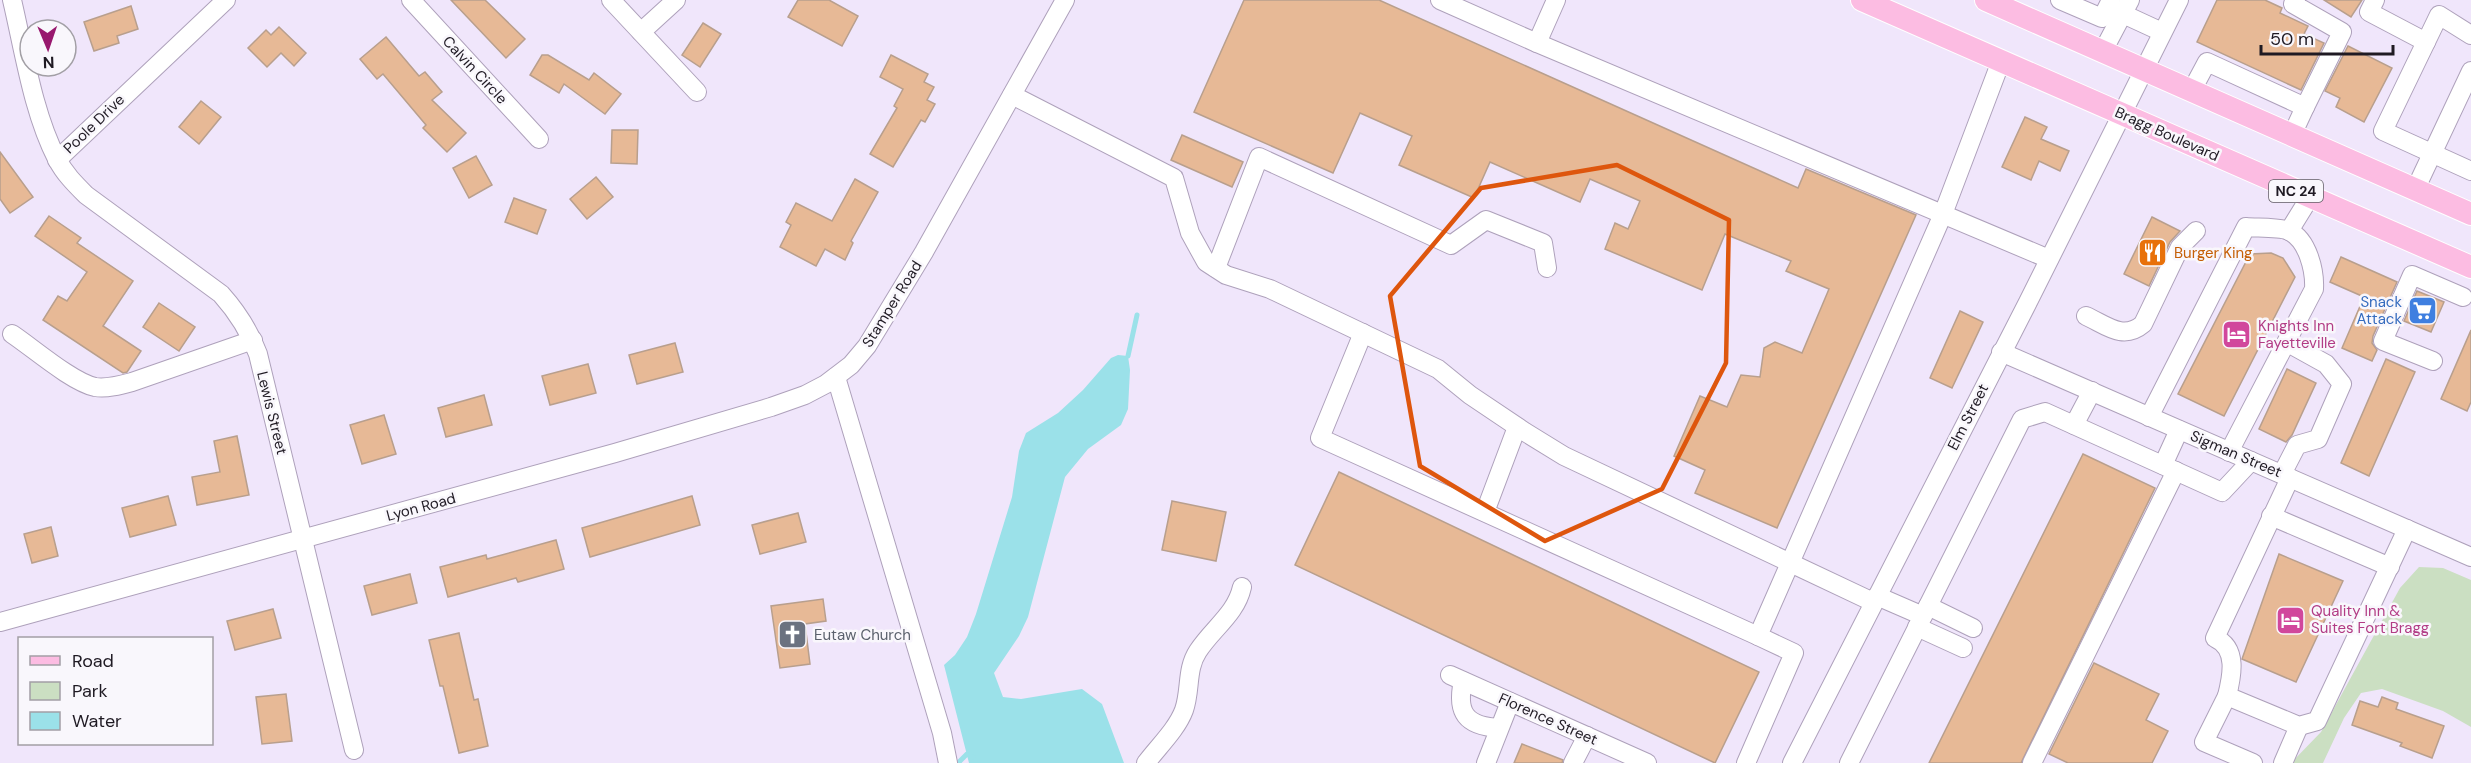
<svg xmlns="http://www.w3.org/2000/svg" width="2471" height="763" font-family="'DM Sans',sans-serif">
  <rect width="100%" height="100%" fill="#f0e6fb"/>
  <!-- green -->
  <polygon fill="#cbdfc2" points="2419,567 2443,568 2471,580 2471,727 2443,711 2382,689 2361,693 2344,718 2323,763 2291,763 2321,732 2400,588"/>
  <!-- water -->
  <polygon fill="#9be1e9" points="1118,355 1128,356 1130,370 1128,409 1121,425 1088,449 1065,477 1028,617 1019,636 994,673 1003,697 1021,699 1082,689 1102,704 1124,763 969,763 944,665 955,655 967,637 976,614 1012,497 1019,451 1026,433 1058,413 1083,390 1111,358"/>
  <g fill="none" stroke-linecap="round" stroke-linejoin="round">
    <!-- stream -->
    <g stroke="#9be1e9" stroke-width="5">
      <polyline points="1128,356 1137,315"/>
      <polyline points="958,763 967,754 973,757"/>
    </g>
  </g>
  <!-- building -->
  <g fill="#e7b996" stroke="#b89f8d" stroke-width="1.5">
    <polygon points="451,0 485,0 525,39 506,58"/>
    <polygon points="798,0 829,0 858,16 842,46 788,17"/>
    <polygon points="1244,0 1379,0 1798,188 1806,169 1916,215 1777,528 1695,493 1705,470 1674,456 1700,396 1727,407 1741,375 1760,377 1764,348 1775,342 1802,353 1829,289 1786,271 1791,261 1725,234 1702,290 1605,249 1615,223 1628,229 1640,201 1590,179 1580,202 1490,162 1474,198 1399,165 1412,136 1360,113 1333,173 1194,112"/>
    <polygon points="2217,0 2265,0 2282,8 2280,13 2308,26 2304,34 2324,43 2301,90 2197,42"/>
    <polygon points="2324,0 2362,0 2351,17"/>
    <polygon points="131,6 138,29 117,36 119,43 94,51 84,22"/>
    <polygon points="703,23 721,34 700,67 682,55"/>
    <polygon points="279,27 306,53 294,66 281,53 267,67 248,48 266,30 271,35"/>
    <polygon points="386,37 419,76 425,72 442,92 432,100 466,133 447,152 423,128 426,125 383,74 377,79 360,59"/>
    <polygon points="2348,46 2392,68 2364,122 2336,107 2340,98 2325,91"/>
    <polygon points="542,55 548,55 589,80 594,73 621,94 605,114 564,84 559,93 530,75"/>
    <polygon points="891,55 928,74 924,82 934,87 927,100 935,104 925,122 921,120 893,167 870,154 897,108 894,106 903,89 880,77"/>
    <polygon points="201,101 221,117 199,144 179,127"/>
    <polygon points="2025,117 2047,127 2041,139 2069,151 2060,171 2039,161 2031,180 2002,167"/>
    <polygon points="612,130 638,130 637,164 611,163"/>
    <polygon points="1182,135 1243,162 1232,187 1171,160"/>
    <polygon points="0,152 33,197 10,213 0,199"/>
    <polygon points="476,156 492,185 469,198 453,168"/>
    <polygon points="596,177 613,197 587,219 570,199"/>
    <polygon points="855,179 878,192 851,241 853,243 845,260 825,249 816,266 780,247 791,225 786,222 796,203 832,221"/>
    <polygon points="514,198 546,210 537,234 505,222"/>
    <polygon points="49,216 81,238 77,243 133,281 103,326 141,351 127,372 123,373 43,320 58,296 67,301 87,272 35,236"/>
    <polygon points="2152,217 2180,231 2170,242 2149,286 2124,274"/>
    <polygon points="2271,253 2283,258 2295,277 2224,416 2178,394 2250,254"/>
    <polygon points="2341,257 2397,282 2373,336 2372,343 2377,350 2372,361 2342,348 2364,297 2330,282"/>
    <polygon points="2417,291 2444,302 2431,332 2404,321"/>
    <polygon points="159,303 195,327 179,351 143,327"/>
    <polygon points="1960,311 1983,322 1952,388 1930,378"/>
    <polygon points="2471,330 2471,402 2467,411 2441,399"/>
    <polygon points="675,343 683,372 637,384 629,355"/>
    <polygon points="2386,359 2415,372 2369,476 2341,463"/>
    <polygon points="588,364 596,393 550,405 542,376"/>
    <polygon points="2287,369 2316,383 2292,435 2286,442 2259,429"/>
    <polygon points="484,395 492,425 446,437 438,408"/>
    <polygon points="384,415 396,454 362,464 350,425"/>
    <polygon points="237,436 249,495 197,505 192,477 220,472 214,441"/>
    <polygon points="2083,454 2155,488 2021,763 1929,763"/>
    <polygon points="1339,472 1759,672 1715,763 1295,565"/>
    <polygon points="168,496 176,525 130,537 122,508"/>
    <polygon points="692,496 700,525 590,557 582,528"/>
    <polygon points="1172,501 1226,512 1216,561 1162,550"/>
    <polygon points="798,513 806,542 760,554 752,525"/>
    <polygon points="51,527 58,556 32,563 24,534"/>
    <polygon points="556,540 564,569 518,582 516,578 448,597 440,567 486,555 487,559"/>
    <polygon points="2279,554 2343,581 2296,682 2242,659"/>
    <polygon points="410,574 417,603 372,615 364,586"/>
    <polygon points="823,599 826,621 805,624 810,664 780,668 771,606"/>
    <polygon points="273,609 281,638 235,650 227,621"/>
    <polygon points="459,633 474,700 478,699 488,746 459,753 443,686 440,686 429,640"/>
    <polygon points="2094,663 2159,694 2146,720 2168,731 2152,763 2068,763 2049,754"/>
    <polygon points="286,694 292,741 262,744 256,697"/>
    <polygon points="2382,697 2398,703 2396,709 2444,726 2432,758 2400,746 2402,743 2352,725 2360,701 2378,707"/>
    <polygon points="1522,744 1563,760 1562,763 1514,763"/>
  </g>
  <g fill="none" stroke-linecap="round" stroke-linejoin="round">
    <defs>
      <g id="minor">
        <path d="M 12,0 C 24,51 33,113 57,159 C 64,173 75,184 86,195 L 221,294 C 238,313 249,330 258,354 L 354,750"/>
        <polyline points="411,0 539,139"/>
        <polyline points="611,0 697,92"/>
        <polyline points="1440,0 1537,43"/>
        <polyline points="1556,0 1537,43 2049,259"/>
        <polyline points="2060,0 2102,18 2111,0"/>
        <polyline points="2296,0 2293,4 2342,32 2305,107"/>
        <polyline points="2375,0 2369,12 2426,42"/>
        <polyline points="2123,14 2162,32"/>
        <polyline points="641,32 676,0"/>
        <polyline points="2471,35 2439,15 2383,131 2471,171"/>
        <polyline points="2103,51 2130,0"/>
        <polyline points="2191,92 2207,62 2305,107 2292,135"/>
        <polyline points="1012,95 1174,178 1190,233 1206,262 1226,275 1270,289 1438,369 1470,395 1525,432 1564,456 1873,602"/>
        <polyline points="57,160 226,0"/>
        <polyline points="2415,190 2471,71"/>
        <polyline points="2289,231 2310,197"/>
        <polyline points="1216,268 1259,157 1451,245 1486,220 1543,243 1547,268"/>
        <path d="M 2086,316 C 2106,325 2123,341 2143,324 L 2180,247 L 2196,231"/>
        <polyline points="1363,333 1320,438 1758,636"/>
        <path d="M 12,334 C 33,348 72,382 95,387 C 107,389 121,385 132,382 L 253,340"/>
        <polyline points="2001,352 2471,557"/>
        <polyline points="2433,361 2383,341 2412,275 2463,297"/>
        <polyline points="836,377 942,733 948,763"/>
        <path d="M 2149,417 L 2246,227 C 2256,228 2281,227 2289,231 C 2308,240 2315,271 2314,289 L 2229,452"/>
        <polyline points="2074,425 2092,391"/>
        <polyline points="2163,465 2179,430"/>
        <polyline points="2282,474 2297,445 2318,439 2342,384 2326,364 2288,343"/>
        <path d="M 2290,478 L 2215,638 C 2238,648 2232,676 2227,696 L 2299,726 L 2317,721 L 2407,529"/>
        <polyline points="1485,512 1517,427"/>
        <polyline points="2271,516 2390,567"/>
        <polyline points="1877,596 1923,616"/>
        <polyline points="1928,606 1973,628"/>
        <polyline points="0,622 615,453 771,407 805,395 826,384 851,365 867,346 924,252 1065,0"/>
        <polyline points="1917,627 1963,648"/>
        <polyline points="1450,675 1647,763"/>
        <path d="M 1463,681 C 1456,713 1466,726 1499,728"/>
        <polyline points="2227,696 2204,742 2253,763"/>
        <path d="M 1146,763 C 1158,747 1177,729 1184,710 C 1191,690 1186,669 1198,651 C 1213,628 1236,614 1242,587"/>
        <polyline points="1486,763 1510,702"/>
        <polyline points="1573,763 1587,736"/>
        <polyline points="1746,763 1794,653 1758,636 1943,214 2001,61"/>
        <polyline points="1792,763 2028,302 2179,0"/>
        <polyline points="1849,763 2022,419 2045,412 2222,492 2251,461"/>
        <polyline points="2032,763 2176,471"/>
        <polyline points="2283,763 2299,726"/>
      </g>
      <g id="major">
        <polyline points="1862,0 2471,267"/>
        <polyline points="1986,0 2471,214"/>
      </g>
    </defs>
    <!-- minor casing -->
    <use href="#minor" stroke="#aea1bb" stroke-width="20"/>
    <!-- major casing -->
    <use href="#major" stroke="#fff" stroke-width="24"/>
    <!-- minor -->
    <use href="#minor" stroke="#fff" stroke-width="18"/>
    <!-- major -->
    <use href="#major" stroke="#fcbce2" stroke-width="22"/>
  </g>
  <!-- marked area -->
  <path fill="none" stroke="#de560d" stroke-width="4.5" stroke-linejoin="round" d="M 1617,165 L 1729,220 L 1726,363 L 1662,489 L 1545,541 L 1420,466 L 1390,296 L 1481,188 Z"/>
  <!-- icons -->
  <defs>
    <symbol id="restaurant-square" viewBox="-11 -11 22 22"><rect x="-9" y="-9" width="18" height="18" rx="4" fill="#e8710a" stroke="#f9f7fc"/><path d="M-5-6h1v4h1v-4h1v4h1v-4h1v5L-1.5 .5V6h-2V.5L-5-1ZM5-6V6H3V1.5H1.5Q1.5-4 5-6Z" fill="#fff"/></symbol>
    <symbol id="supermarket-square" viewBox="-11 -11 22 22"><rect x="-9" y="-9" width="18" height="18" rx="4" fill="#3f7fe0" stroke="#f9f7fc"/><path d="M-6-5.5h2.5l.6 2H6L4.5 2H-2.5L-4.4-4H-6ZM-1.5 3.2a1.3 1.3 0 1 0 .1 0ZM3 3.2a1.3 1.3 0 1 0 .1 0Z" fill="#fff"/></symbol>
    <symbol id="hotel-square" viewBox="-11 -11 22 22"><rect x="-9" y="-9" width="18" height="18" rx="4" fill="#d1479c" stroke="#f9f7fc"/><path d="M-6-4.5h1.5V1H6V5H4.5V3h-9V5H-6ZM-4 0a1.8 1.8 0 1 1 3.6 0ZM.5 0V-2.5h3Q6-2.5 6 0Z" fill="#fff"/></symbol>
    <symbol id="church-square" viewBox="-11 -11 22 22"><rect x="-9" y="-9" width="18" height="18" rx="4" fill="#6b7280" stroke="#f9f7fc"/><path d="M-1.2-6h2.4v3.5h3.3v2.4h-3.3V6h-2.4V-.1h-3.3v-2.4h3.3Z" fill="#fff"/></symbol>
  </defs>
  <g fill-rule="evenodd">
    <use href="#restaurant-square" x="2136" y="236" width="33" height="33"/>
    <use href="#supermarket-square" x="2406" y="294" width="33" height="33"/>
    <use href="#hotel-square" x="2220" y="318" width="33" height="33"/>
    <use href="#hotel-square" x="2274" y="604" width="33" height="33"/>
    <use href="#church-square" x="776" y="618" width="33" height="33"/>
  </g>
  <g text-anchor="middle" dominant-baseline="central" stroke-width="5" stroke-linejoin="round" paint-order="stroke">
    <!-- shield labels -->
    <rect fill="#f9f7fc" stroke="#605c64" stroke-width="1.5" x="2269" y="180" width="54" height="22" rx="4.5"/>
    <g font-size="14" font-weight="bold" fill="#1f1a23">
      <text x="2296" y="191">NC 24</text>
    </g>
    <!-- street labels -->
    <g font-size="15" fill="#1f1a23" stroke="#f9f7fc">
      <text transform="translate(475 70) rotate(47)">Calvin Circle</text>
      <text transform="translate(94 124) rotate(-44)">Poole Drive</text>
      <text transform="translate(2167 134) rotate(24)">Bragg Boulevard</text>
      <text transform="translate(892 304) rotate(-58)">Stamper Road</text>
      <text transform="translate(272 413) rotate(76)">Lewis Street</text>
      <text transform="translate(1968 417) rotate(-63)">Elm Street</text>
      <text transform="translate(2236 454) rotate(23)">Sigman Street</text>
      <text transform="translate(421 507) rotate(-15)">Lyon Road</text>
      <text transform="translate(1548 719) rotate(24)">Florence Street</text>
    </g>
    <!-- food labels -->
    <g font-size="15" fill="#c56008" stroke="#f9f7fc" text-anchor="start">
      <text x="2174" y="253">Burger King</text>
    </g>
    <!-- shop labels -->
    <g font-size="15" fill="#366cbe" stroke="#f9f7fc" text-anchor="end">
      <text x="2402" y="302">Snack<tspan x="2402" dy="17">Attack</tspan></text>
    </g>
    <!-- hotel labels -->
    <g font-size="15" fill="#b23c85" stroke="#f9f7fc" text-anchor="start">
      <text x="2258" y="326">Knights Inn<tspan x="2258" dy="17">Fayetteville</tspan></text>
      <text x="2311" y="611">Quality Inn &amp;<tspan x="2311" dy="17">Suites Fort Bragg</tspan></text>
    </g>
    <!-- worship labels -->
    <g font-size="15" fill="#5b616d" stroke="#f9f7fc" text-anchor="start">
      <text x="814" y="635">Eutaw Church</text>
    </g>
  </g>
  <!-- legend -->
  <rect x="18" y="637" width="195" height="108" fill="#f9f7fc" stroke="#a29fa5" stroke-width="1.5"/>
  <rect x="30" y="656" width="30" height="9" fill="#fcbce2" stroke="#a29fa5" stroke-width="1.5"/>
  <text x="72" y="667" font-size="18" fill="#1f1a23">Road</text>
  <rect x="30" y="682" width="30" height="18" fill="#cbdfc2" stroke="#a29fa5" stroke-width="1.5"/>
  <text x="72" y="697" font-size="18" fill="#1f1a23">Park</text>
  <rect x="30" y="712" width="30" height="18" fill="#9be1e9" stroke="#a29fa5" stroke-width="1.5"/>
  <text x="72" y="727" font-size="18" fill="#1f1a23">Water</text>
  <!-- north arrow -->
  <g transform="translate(48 48) rotate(178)"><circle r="28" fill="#f9f7fc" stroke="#a29fa5" stroke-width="1.5"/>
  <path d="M0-4.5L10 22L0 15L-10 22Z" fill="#98186e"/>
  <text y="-9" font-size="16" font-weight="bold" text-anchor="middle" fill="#1f1a23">N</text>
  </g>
  <!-- scale -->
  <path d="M2261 45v9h132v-9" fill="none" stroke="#1f1a23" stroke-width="3"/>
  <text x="2270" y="45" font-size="18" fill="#1f1a23" stroke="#f9f7fc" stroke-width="4.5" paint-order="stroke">50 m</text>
</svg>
